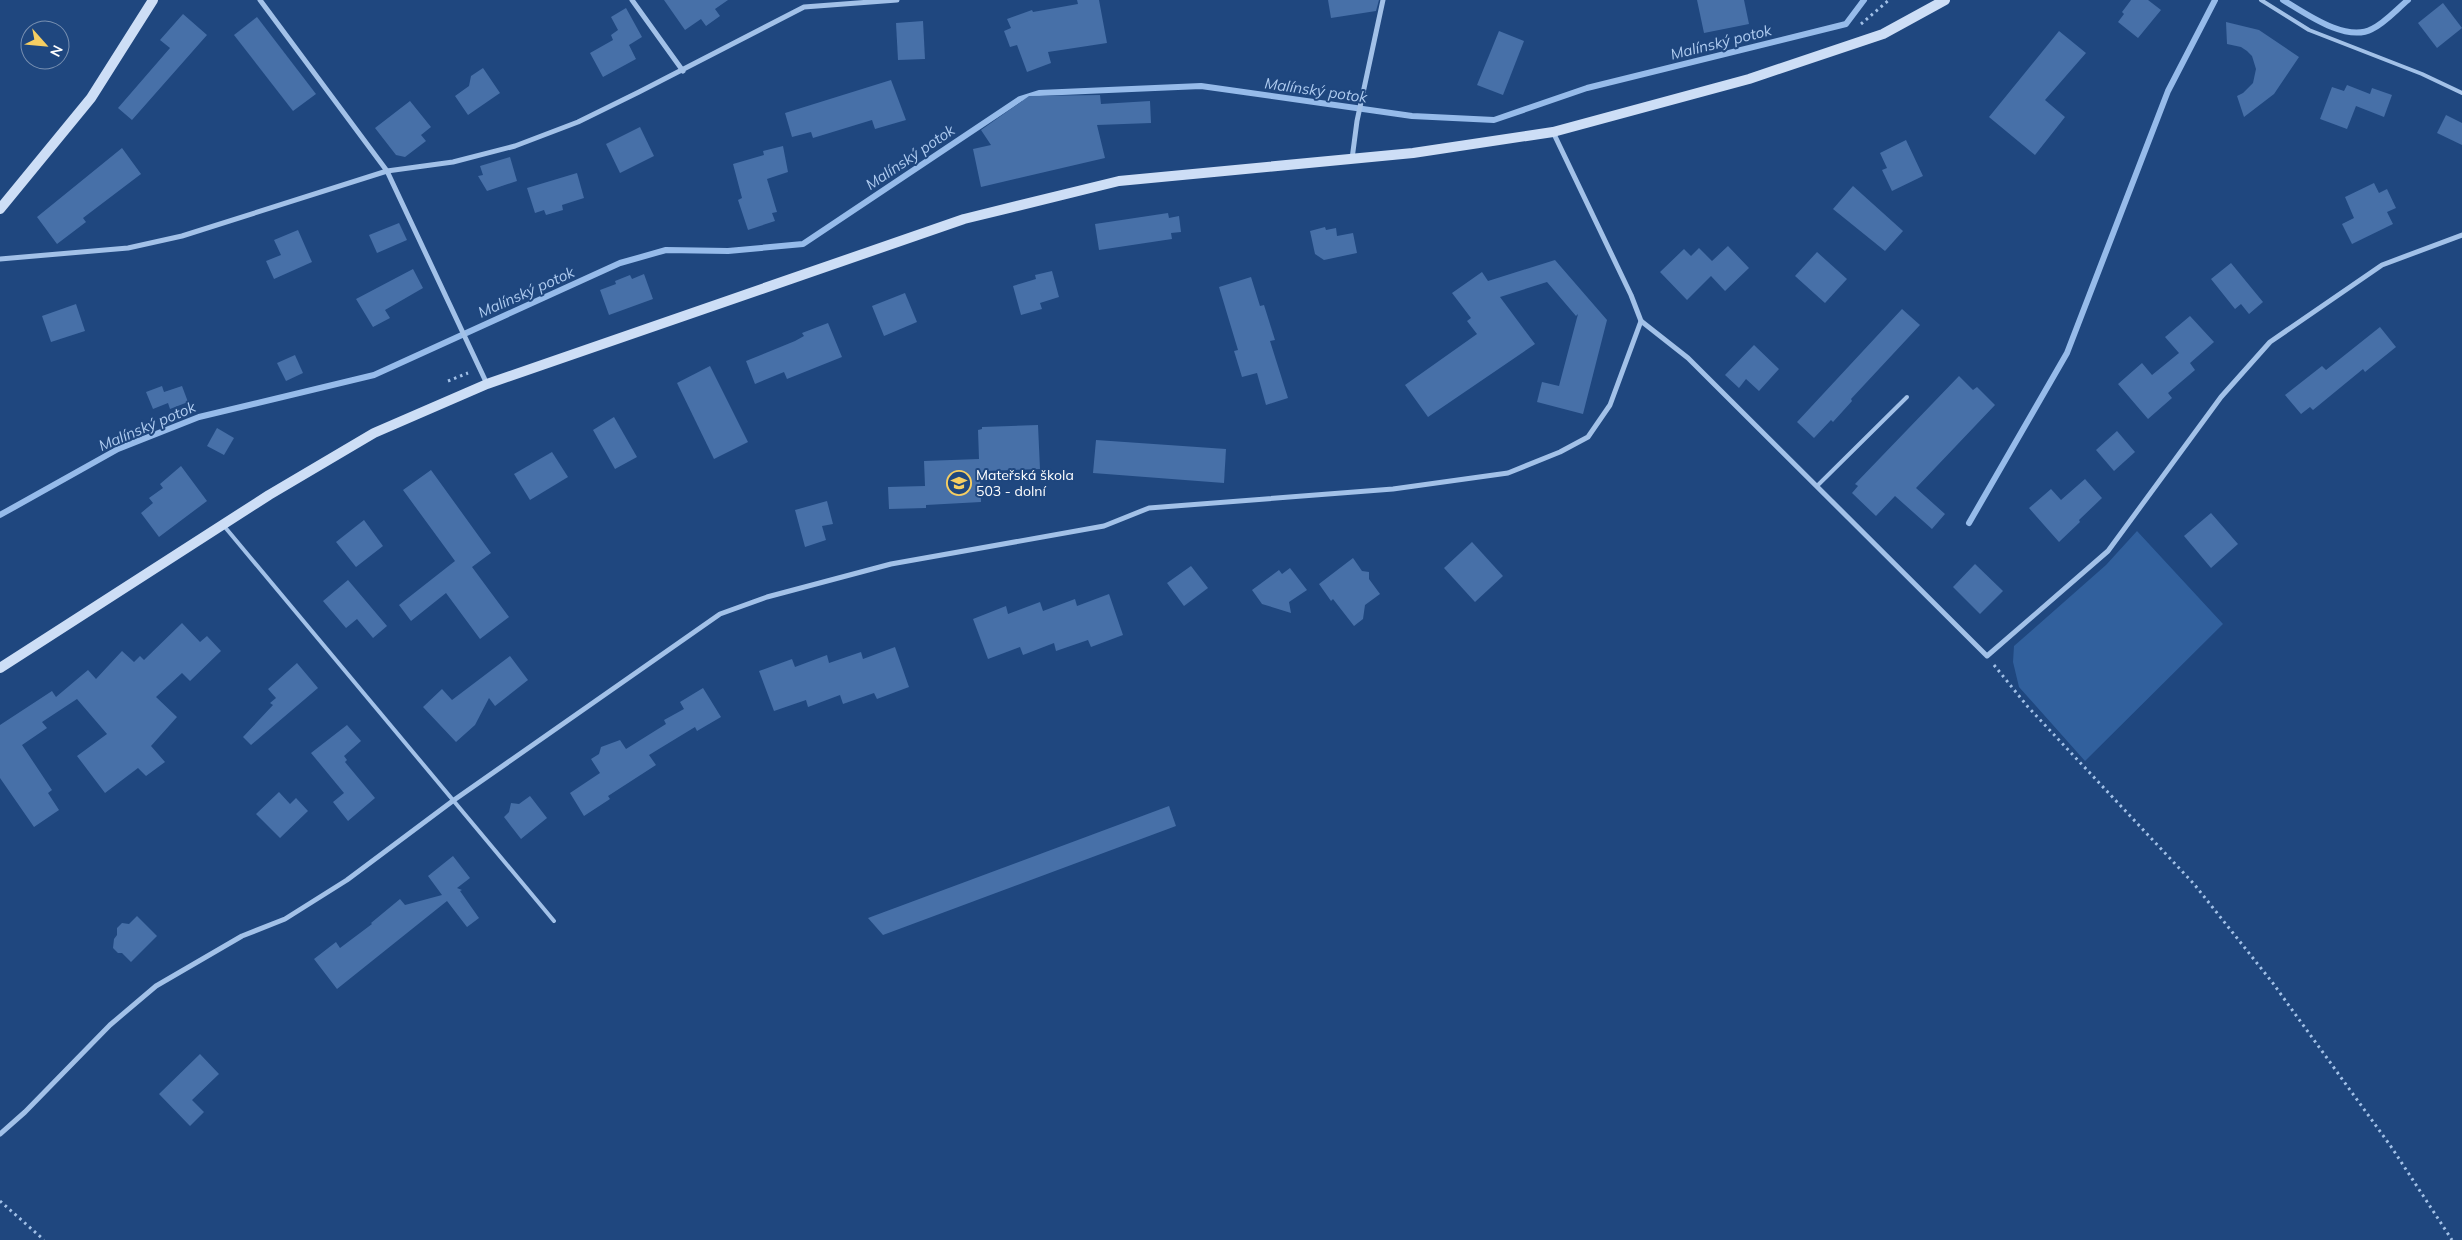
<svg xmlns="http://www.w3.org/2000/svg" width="2462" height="1240" font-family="Mulish,sans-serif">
  <rect width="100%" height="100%" fill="#1f477f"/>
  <!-- green -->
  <polygon fill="#31609d" points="2137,531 2223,624 2085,761 2019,687 2013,662 2014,646 2106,565"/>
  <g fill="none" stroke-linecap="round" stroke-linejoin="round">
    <!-- stream -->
    <g stroke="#96bbea" stroke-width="6">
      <path d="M 2283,0 C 2305,13 2346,43 2372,29 C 2385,23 2397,9 2408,0"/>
      <polyline points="0,515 118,449 199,417 374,375 620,263 666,250 728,251 803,244 1020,99 1039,93 1201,86 1412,116 1494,120 1587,88 1846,24 1864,0"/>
      <polyline points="1969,523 2067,353 2168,91 2215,0"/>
    </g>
  </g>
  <!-- building -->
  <g fill="#4770a8">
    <polygon points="664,0 728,0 715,9 720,16 706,26 701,19 685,30"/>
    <polygon points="1077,0 1099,0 1107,43 1048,52 1051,63 1027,72 1017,45 1010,47 1004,31 1011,28 1007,19 1032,10 1033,12 1078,4"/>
    <polygon points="1328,0 1379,0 1376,11 1331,18"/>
    <polygon points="1697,0 1744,0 1749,24 1704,33"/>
    <polygon points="2131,0 2148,0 2161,10 2138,38 2118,22 2124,14 2122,12"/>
    <polygon points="2443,3 2462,28 2437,48 2418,23"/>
    <polygon points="626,8 642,37 629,45 636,59 603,77 590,53 613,40 611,35 618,30 611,17"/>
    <polygon points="183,14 207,35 132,120 118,108 170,48 160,40"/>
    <polygon points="257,17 316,94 293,111 234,35"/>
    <polygon points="923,21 925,59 898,60 896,23"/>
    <polygon points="2226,22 2259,30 2299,57 2274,94 2244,117 2237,96 2243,93 2253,83 2256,69 2252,56 2247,51 2241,47 2227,44"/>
    <polygon points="1499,31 1524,41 1503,95 1477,85"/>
    <polygon points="2059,31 2086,53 2045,100 2065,117 2035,155 1989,117"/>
    <polygon points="483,68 500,93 468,115 455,96 469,86 471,76"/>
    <polygon points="891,80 906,120 875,129 872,120 813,138 811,132 792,137 785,113"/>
    <polygon points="2347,85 2370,94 2372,88 2392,95 2384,117 2356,106 2347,129 2320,119 2332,87 2344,91"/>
    <polygon points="1100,95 1101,104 1150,101 1151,123 1097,125 1105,158 981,187 973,149 991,145 981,130 1029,96"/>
    <polygon points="410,101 431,127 421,135 426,141 405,157 396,155 375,128"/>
    <polygon points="2446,115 2462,123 2462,145 2437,133"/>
    <polygon points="640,127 654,156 620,173 606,144"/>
    <polygon points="1906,140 1923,176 1892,191 1882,170 1887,168 1880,153"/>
    <polygon points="783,146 788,172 767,179 777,212 772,213 775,221 748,230 738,200 742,198 733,164 764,155 763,151"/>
    <polygon points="122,148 141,174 83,218 86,222 57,244 37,217"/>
    <polygon points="510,157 517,181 487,191 478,176 483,175 480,166"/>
    <polygon points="577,173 584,198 562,205 563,210 546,215 544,210 535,213 527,188"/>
    <polygon points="2374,183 2379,193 2387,189 2396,208 2387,212 2393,224 2352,244 2342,224 2354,218 2345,197"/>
    <polygon points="1853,186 1903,231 1885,251 1833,209"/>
    <polygon points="1168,213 1169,218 1179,216 1181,232 1171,233 1172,239 1099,250 1095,224"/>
    <polygon points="399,223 407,240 377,253 369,235"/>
    <polygon points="1325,227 1326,230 1336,228 1337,236 1353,233 1357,253 1324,260 1315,254 1310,231"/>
    <polygon points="298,230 312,262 274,279 266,261 281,255 274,240"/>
    <polygon points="1728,246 1749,268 1725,291 1711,276 1687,300 1660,272 1684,249 1691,256 1699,248 1712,261"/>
    <polygon points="1817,252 1847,279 1825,303 1795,276"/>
    <polygon points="1555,260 1607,320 1583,414 1537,402 1542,382 1559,386 1578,314 1576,316 1547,282 1500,297 1535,344 1428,417 1405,385 1477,334 1467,321 1471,318 1452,293 1482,272 1488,281"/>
    <polygon points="2231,263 2263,302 2249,314 2241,304 2235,309 2211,279"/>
    <polygon points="413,269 423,288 385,310 390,318 373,327 356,299"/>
    <polygon points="1052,271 1059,297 1040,303 1042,309 1021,315 1013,286 1036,279 1035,275"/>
    <polygon points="644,274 653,299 609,315 600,290 616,284 615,281 630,275 632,279"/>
    <polygon points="1251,277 1260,306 1264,305 1275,340 1270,341 1288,398 1266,405 1257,373 1242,377 1234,351 1238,350 1219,287"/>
    <polygon points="905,293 917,322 884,336 872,306"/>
    <polygon points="76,304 85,331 51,342 42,316"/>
    <polygon points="1902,309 1920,325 1851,399 1852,401 1833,422 1831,420 1814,438 1797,422"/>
    <polygon points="2190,316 2214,342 2190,363 2195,370 2168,393 2172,398 2148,419 2118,384 2142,363 2152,375 2179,353 2165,337"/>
    <polygon points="828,323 842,357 787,379 784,372 755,384 746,361 795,341 804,336 802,333"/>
    <polygon points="2380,327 2396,347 2365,372 2363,369 2313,410 2310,407 2301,414 2285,395 2322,366 2326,370"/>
    <polygon points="1754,345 1779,369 1759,391 1746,379 1739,388 1725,375"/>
    <polygon points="295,355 303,373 286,381 277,363"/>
    <polygon points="710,366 748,442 714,459 677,383"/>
    <polygon points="1959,376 1973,390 1977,387 1995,405 1916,488 1945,514 1932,529 1895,496 1876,516 1852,493 1858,486 1855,484"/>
    <polygon points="162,386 164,392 182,386 188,402 170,409 168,403 153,409 146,392"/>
    <polygon points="614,417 637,457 615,469 593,430"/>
    <polygon points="1038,425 1040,469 984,471 985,479 980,479 981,502 926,505 926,508 889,509 888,487 925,486 924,461 979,459 978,430 982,429 982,427"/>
    <polygon points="217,428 234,438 224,455 207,446"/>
    <polygon points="2117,431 2135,452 2114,471 2096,450"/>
    <polygon points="1096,440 1226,449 1224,483 1093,473"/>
    <polygon points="552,452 568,477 530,500 514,474"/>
    <polygon points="181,466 207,501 159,537 141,513 153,503 149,498 163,488 160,484"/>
    <polygon points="431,470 491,553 472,567 509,617 480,639 446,593 411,621 399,605 455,561 403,490"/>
    <polygon points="2085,479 2102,498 2079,520 2080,522 2059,542 2029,508 2051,489 2061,500"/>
    <polygon points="827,501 833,524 822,526 826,540 805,547 795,510"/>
    <polygon points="2211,513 2238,544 2211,568 2184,536"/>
    <polygon points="364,520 383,546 356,567 336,542"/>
    <polygon points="1472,542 1503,576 1475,602 1444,568"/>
    <polygon points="1353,558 1362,571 1369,572 1369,579 1380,594 1365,605 1363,619 1354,626 1333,599 1331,601 1319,584"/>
    <polygon points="1975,564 2003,591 1980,614 1953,587"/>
    <polygon points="1191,566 1208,588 1184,606 1167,583"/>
    <polygon points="1290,568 1307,590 1289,602 1291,613 1262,604 1252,590 1279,570 1282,574"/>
    <polygon points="348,580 387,626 373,638 357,619 346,628 323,601"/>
    <polygon points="1109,594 1123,635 1091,647 1088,640 1056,651 1054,643 1023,655 1020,647 988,659 973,619 1006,606 1008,614 1040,602 1043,611 1075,599 1077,606"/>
    <polygon points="182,623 200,642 207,636 221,651 190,681 182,673 156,697 177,717 151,746 165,762 146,776 138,768 105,793 77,756 107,734 77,699 42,722 47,728 22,745 52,790 48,793 59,810 34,827 0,778 0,725 52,691 56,697 88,670 96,679 122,651 134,662 140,656 144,660"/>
    <polygon points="895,647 909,687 877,699 874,693 843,704 840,695 808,707 806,700 774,711 759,671 792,659 795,667 827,655 829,663 861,652 863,659"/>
    <polygon points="510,656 528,680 495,706 489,698 475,725 456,742 423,707 442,689 452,700"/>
    <polygon points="297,663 318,688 251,745 243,737 273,705 270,703 276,698 268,689"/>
    <polygon points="703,688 721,717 697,731 695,727 649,755 656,765 608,796 610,799 584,816 570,793 600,773 591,759 599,754 601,747 620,740 626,749 666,724 664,720 684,709 680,702"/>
    <polygon points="347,725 361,741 344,756 347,760 345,762 375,798 348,821 333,802 344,793 311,753"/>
    <polygon points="279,792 290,804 296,798 308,811 280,838 256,814"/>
    <polygon points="530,796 547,818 521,839 504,817 509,812 511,803 519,804"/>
    <polygon points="1169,806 1176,826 883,935 868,918"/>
    <polygon points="453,856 470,878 457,888 462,890 460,891 479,918 467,927 447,901 337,989 314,959 336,942 340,948 372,924 371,923 400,899 405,905 442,895 428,876"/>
    <polygon points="137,916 157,936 131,962 122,953 118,953 113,948 114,939 117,935 117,928 122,923 129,924"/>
    <polygon points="200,1054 219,1074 192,1100 204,1112 190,1126 159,1094"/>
  </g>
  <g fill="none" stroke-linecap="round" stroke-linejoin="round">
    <!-- path -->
    <g stroke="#a2c1e8" stroke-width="3" stroke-dasharray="2.5 4" stroke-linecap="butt">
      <polyline points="1861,24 1889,0"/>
      <polyline points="448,381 468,373"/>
      <polyline points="1994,665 2028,707 2194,884 2272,982 2392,1148 2452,1240"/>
      <polyline points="0,1201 44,1240"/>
    </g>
    <!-- lane -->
    <g stroke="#a2c1e8" stroke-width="4">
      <polyline points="2261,0 2309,30 2422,74 2462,93"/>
      <polyline points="1817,486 1907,397"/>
      <polyline points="224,526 554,921"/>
    </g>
    <!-- street -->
    <g stroke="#a2c1e8" stroke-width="5">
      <polyline points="260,0 387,171 487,384"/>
      <polyline points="632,0 683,71"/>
      <polyline points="1553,132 1631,295 1641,321 1688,358 1987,656 2108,551 2221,397 2270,342 2382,265 2462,235"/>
      <polyline points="1352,159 1357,121 1383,0"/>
      <polyline points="0,259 128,248 182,236 387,171 453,162 515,146 578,122 639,92 804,7 897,0"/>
      <polyline points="0,1134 25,1112 110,1025 156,986 242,936 285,919 347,880 454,800 720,614 767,597 891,564 1104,526 1149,508 1393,489 1508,473 1560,452 1588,437 1610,405 1641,321"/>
    </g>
    <!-- secondary -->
    <g stroke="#cddef6" stroke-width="10">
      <polyline points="0,209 91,98 153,0"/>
      <polyline points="0,668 269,495 374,433 487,384 964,219 1119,181 1413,153 1553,132 1749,79 1883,34 1945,0"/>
    </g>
  </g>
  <!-- icons -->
  <defs>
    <symbol id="school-ring" viewBox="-11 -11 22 22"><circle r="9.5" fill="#1f477f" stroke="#f6ce62" stroke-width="1.5"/><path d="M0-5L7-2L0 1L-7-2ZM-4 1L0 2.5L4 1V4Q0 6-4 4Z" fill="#f6ce62"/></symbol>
  </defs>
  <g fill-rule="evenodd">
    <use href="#school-ring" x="945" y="469" width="28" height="28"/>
  </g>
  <g text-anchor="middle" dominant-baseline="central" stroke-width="4" stroke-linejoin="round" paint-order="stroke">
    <!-- poi labels -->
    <g font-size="14" fill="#fff" stroke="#1f477f" text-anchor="start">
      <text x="976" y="475">Mateřská škola<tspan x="976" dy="16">503 - dolní</tspan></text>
    </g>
    <!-- water labels -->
    <g font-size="15" font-style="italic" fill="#aecbf0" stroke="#1f477f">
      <text transform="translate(1721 42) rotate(-14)">Malínský potok</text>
      <text transform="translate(1316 90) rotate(8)">Malínský potok</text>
      <text transform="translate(910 157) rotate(-34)">Malínský potok</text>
      <text transform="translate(526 292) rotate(-24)">Malínský potok</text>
      <text transform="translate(147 426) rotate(-23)">Malínský potok</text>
    </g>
  </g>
  <!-- north arrow -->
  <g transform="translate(45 45) rotate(117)"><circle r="24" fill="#1f477f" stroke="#7991b2"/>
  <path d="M0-4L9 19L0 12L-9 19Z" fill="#f6ce62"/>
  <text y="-8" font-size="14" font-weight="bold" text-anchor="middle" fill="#ffffff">N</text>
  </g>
</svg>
